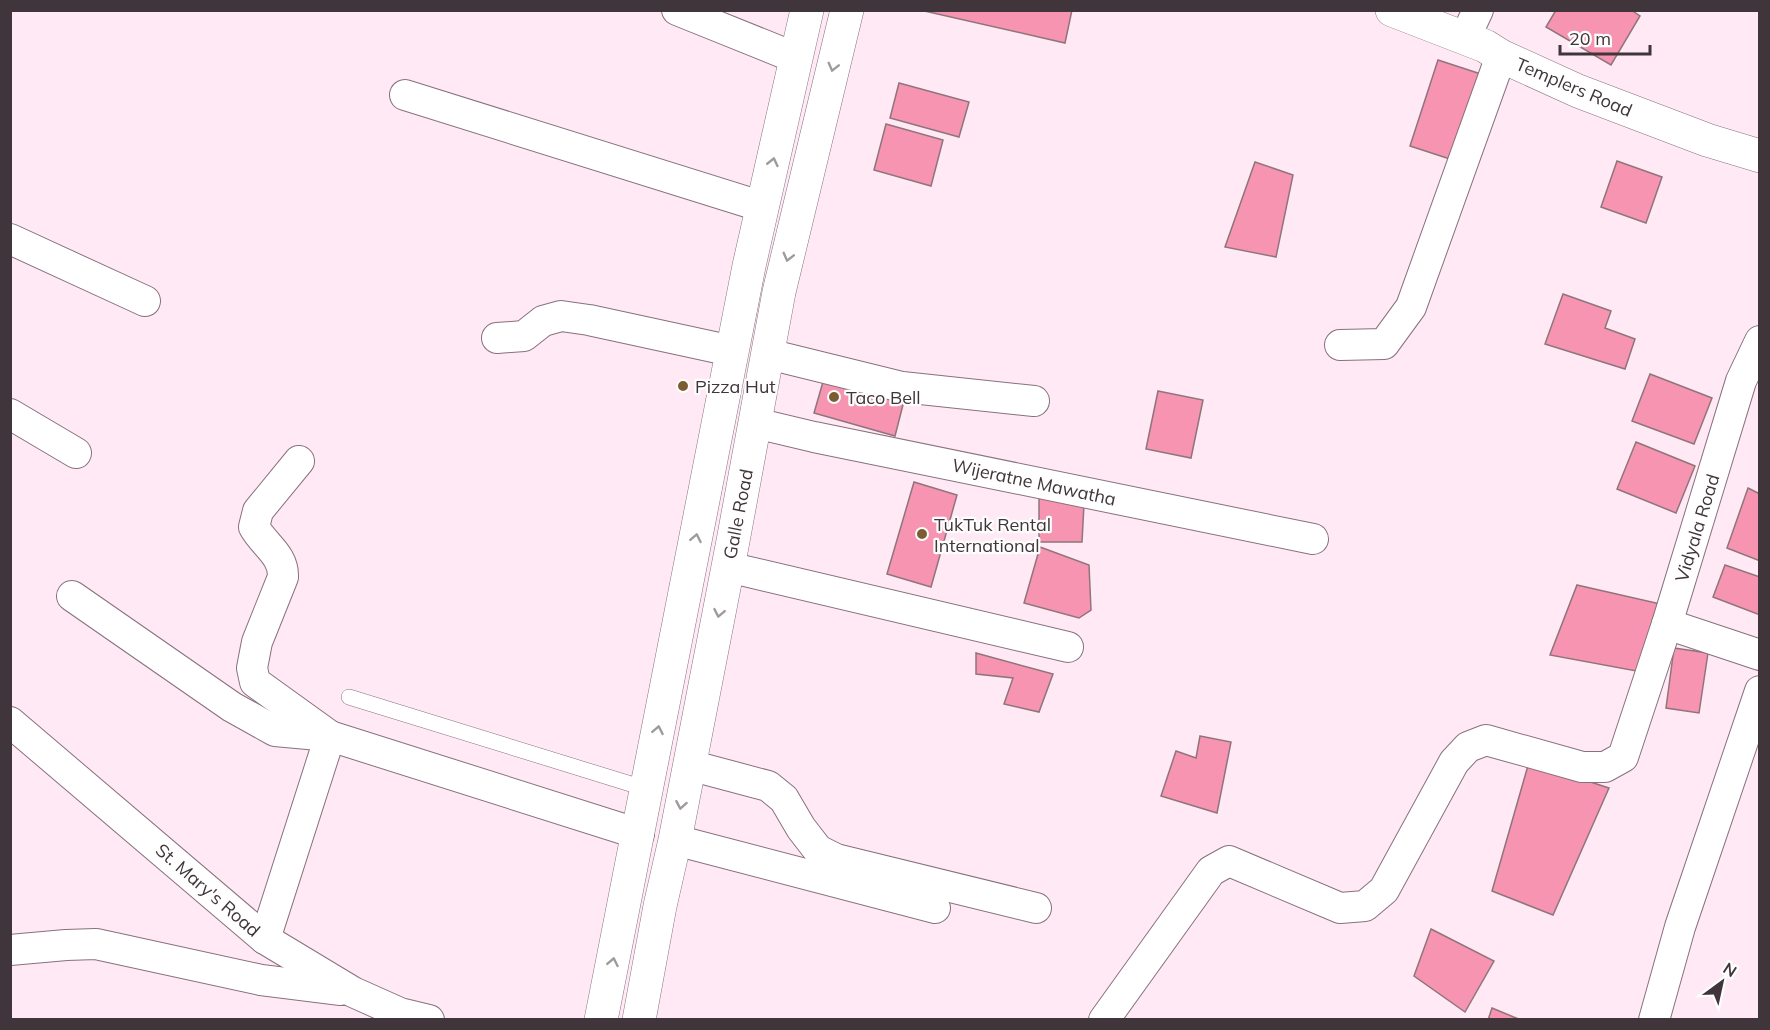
<svg xmlns="http://www.w3.org/2000/svg" width="1770" height="1030" font-family="Mulish,sans-serif">
  <rect width="100%" height="100%" fill="#ffe9f5"/>
  <!-- building -->
  <g fill="#f694b1" stroke="#8f757b" stroke-width="1.5">
    <polygon points="920,10 1072,10 1065,43"/>
    <polygon points="1556,10 1631,10 1640,16 1611,65 1546,27"/>
    <polygon points="1438,60 1484,75 1456,161 1410,146"/>
    <polygon points="899,83 969,102 959,137 890,118"/>
    <polygon points="886,124 943,140 931,186 874,170"/>
    <polygon points="1617,161 1662,177 1646,223 1601,207"/>
    <polygon points="1255,162 1293,175 1276,257 1225,247"/>
    <polygon points="1563,294 1611,311 1605,328 1635,339 1625,369 1545,344"/>
    <polygon points="1650,374 1712,398 1694,444 1632,421"/>
    <polygon points="825,375 905,397 895,436 814,413"/>
    <polygon points="1158,391 1203,400 1191,458 1146,449"/>
    <polygon points="1636,442 1695,466 1676,513 1617,489"/>
    <polygon points="914,482 957,495 931,587 887,574"/>
    <polygon points="1748,488 1760,494 1760,561 1727,548"/>
    <polygon points="1039,498 1084,504 1082,542 1039,542"/>
    <polygon points="1040,547 1089,565 1091,610 1079,618 1024,603"/>
    <polygon points="1725,565 1760,577 1760,615 1713,597"/>
    <polygon points="1577,585 1665,605 1647,673 1550,655"/>
    <polygon points="1674,648 1708,653 1699,713 1666,708"/>
    <polygon points="976,653 1053,674 1039,712 1004,704 1013,678 976,674"/>
    <polygon points="1200,736 1231,742 1217,813 1161,796 1176,751 1196,758"/>
    <polygon points="1529,762 1609,788 1553,915 1492,891"/>
    <polygon points="1431,929 1494,961 1465,1012 1414,976"/>
    <polygon points="1492,1008 1521,1020 1488,1020"/>
  </g>
  <g fill="none" stroke-linecap="round" stroke-linejoin="round">
    <defs>
      <polyline id="service" points="349,697 647,789"/>
      <g id="minor">
        <polyline points="677,10 796,58"/>
        <polyline points="1465,38 1478,10"/>
        <polyline points="405,95 763,207"/>
        <polyline points="10,239 145,301"/>
        <polyline points="497,338 524,336 543,321 561,316 589,320 732,351"/>
        <polyline points="1760,341 1741,381 1667,624 1760,655"/>
        <polyline points="1340,345 1384,344 1411,307 1501,56"/>
        <polyline points="768,354 902,387 1034,401"/>
        <polyline points="10,414 76,453"/>
        <polyline points="755,423 814,437 1313,539"/>
        <polyline points="728,567 1068,647"/>
        <polyline points="72,596 232,707 275,731 330,736 639,834"/>
        <polyline points="10,722 265,939 353,992 400,1013 429,1020"/>
        <polyline points="689,765 768,786 784,799 801,828 818,850 836,859 1036,908"/>
        <polyline points="675,840 935,908"/>
        <path d="M 265,939 L 330,736 L 255,682 L 252,668 L 257,642 L 283,577 C 284,555 264,545 254,527 L 258,511 L 299,461"/>
        <polyline points="10,950 66,945 96,944 261,980 341,990"/>
        <polyline points="1104,1020 1211,871 1229,861 1340,908 1365,906 1384,890 1454,762 1468,747 1486,740 1582,767 1605,767 1623,757 1667,624"/>
        <polyline points="1654,1020 1680,927 1760,691"/>
      </g>
      <polyline id="primary" points="1392,10 1485,46 1501,56 1578,91 1707,140 1760,156"/>
      <g id="trunk">
        <polyline points="601,1020 749,266 807,10"/>
        <polyline points="639,1020 660,906 675,840 733,541 779,292 847,10"/>
      </g>
    </defs>
    <!-- service casing -->
    <use href="#service" stroke="#88717e" stroke-width="16"/>
    <!-- minor casing -->
    <use href="#minor" stroke="#88717e" stroke-width="32"/>
    <!-- primary casing -->
    <use href="#primary" stroke="#88717e" stroke-width="34"/>
    <!-- trunk casing -->
    <use href="#trunk" stroke="#88717e" stroke-width="34"/>
    <!-- service -->
    <use href="#service" stroke="#fff" stroke-width="15"/>
    <!-- minor -->
    <use href="#minor" stroke="#fff" stroke-width="30"/>
    <!-- primary -->
    <use href="#primary" stroke="#fff" stroke-width="33"/>
    <!-- trunk -->
    <use href="#trunk" stroke="#fff" stroke-width="33"/>
  </g>
  <!-- one-way arrows -->
  <defs><path id="oneway-chevron" d="M-2-3.5L2.5 0L-2 3.5" fill="none" stroke-width="1.6" stroke-linecap="round" stroke-linejoin="round" transform="scale(1.5)"/></defs>
  <g stroke="#9f9a9c">
    <use href="#oneway-chevron" transform="translate(833 67) rotate(104)"/>
    <use href="#oneway-chevron" transform="translate(773 162) rotate(-77)"/>
    <use href="#oneway-chevron" transform="translate(788 257) rotate(104)"/>
    <use href="#oneway-chevron" transform="translate(696 538) rotate(-79)"/>
    <use href="#oneway-chevron" transform="translate(719 613) rotate(101)"/>
    <use href="#oneway-chevron" transform="translate(658 730) rotate(-79)"/>
    <use href="#oneway-chevron" transform="translate(681 805) rotate(100)"/>
    <use href="#oneway-chevron" transform="translate(613 962) rotate(-79)"/>
  </g>
  <!-- markers -->
  <g fill="#7c5d32" stroke="#fefefe" stroke-width="2">
    <circle cx="683" cy="386" r="6"/>
    <circle cx="834" cy="397" r="6"/>
    <circle cx="922" cy="534" r="6"/>
  </g>
  <g text-anchor="middle" dominant-baseline="central" stroke-width="4.5" stroke-linejoin="round" paint-order="stroke">
    <!-- street labels -->
    <g font-size="18" fill="#3f353a" stroke="#fefefe">
      <text transform="translate(1574 87) rotate(23)">Templers Road</text>
      <text transform="translate(1034 482) rotate(12)">Wijeratne Mawatha</text>
      <text transform="translate(738 514) rotate(-79)">Galle Road</text>
      <text transform="translate(1697 528) rotate(-73)">Vidyala Road</text>
      <text transform="translate(208 890) rotate(41)">St. Mary's Road</text>
    </g>
    <!-- poi labels -->
    <g font-size="18" fill="#3f353a" stroke="#fefefe" text-anchor="start">
      <text x="695" y="386">Pizza Hut</text>
      <text x="846" y="397">Taco Bell</text>
      <text x="934" y="524">TukTuk Rental<tspan x="934" dy="21">International</tspan></text>
    </g>
  </g>
  <!-- border -->
  <rect width="1770" height="1030" fill="none" stroke="#3f353a" stroke-width="24"/>
  <!-- north arrow -->
  <g transform="translate(1722 982) rotate(33)" stroke="#fefefe" stroke-width="4.5" paint-order="stroke">
  <path d="M0-4.5L10 22L0 15L-10 22Z" fill="#3f353a"/>
  <text y="-9" font-size="16" font-weight="bold" text-anchor="middle" fill="#3f353a">N</text>
  </g>
  <!-- scale -->
  <path d="M1560 45v9h90v-9" fill="none" stroke="#3f353a" stroke-width="3"/>
  <text x="1569" y="45" font-size="18" fill="#3f353a" stroke="#fefefe" stroke-width="4.5" paint-order="stroke">20 m</text>
</svg>
